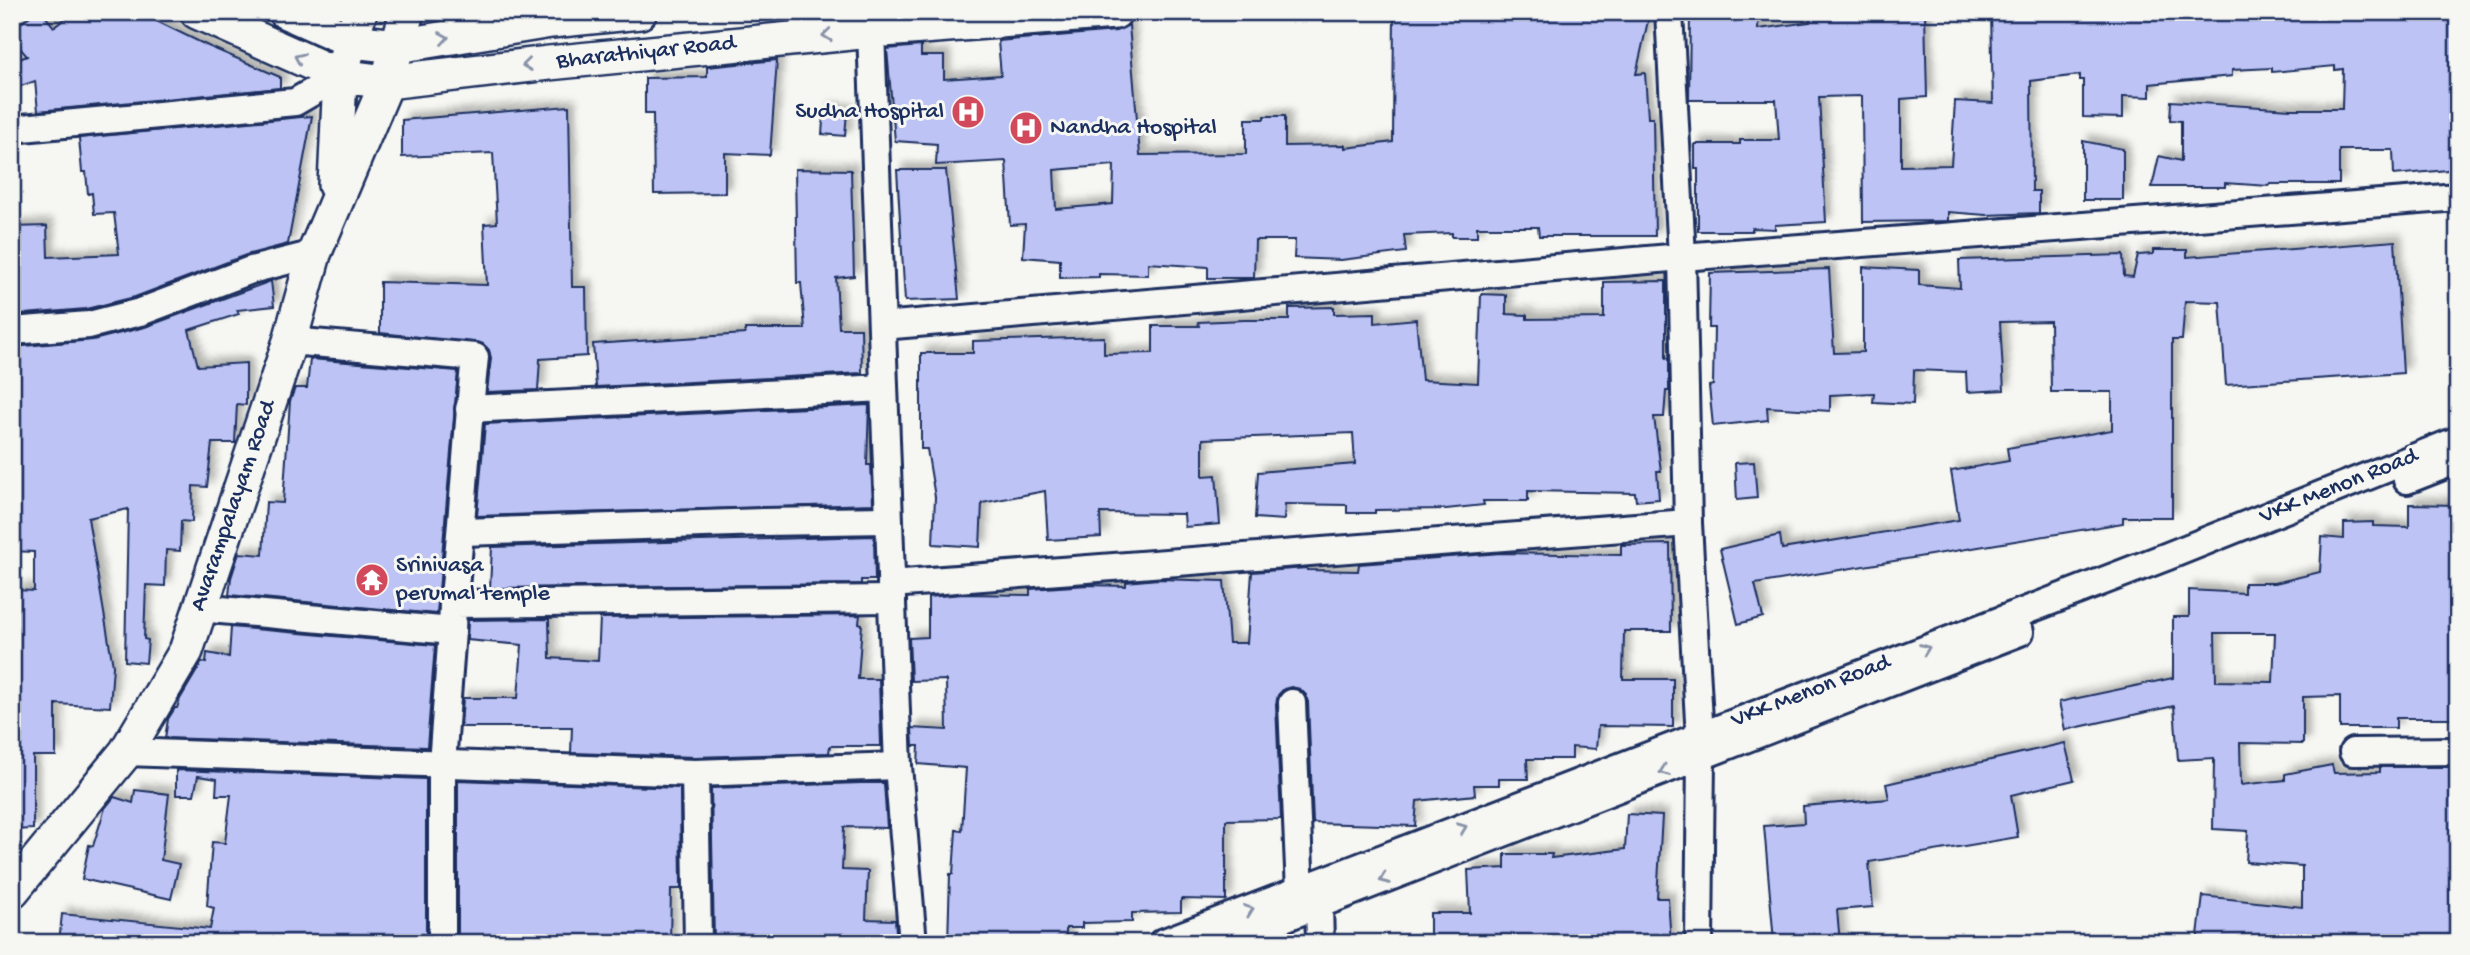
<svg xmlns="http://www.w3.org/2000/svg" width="2470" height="955" font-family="'Gochi Hand',sans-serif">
  <defs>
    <filter id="shadow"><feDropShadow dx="6" dy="-6" stdDeviation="3.5" flood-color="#0004"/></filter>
  </defs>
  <rect width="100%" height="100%" fill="#f6f6f2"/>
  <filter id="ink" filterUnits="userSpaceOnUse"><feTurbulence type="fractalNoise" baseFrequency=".0143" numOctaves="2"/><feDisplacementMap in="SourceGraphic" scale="14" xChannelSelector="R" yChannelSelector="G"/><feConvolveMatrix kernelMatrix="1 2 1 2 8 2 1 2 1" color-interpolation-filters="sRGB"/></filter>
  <g filter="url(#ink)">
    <!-- building -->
    <g fill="#bdc3f5" stroke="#1b2f5e" stroke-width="2" fill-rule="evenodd" filter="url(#shadow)">
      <polygon points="35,12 42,12 54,27 74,12 138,12 208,46 280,77 280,88 38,111 35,81 12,89 12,62 27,56 12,39 12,30"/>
      <path d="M 1394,12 L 1650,12 L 1636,74 L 1645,73 L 1648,118 L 1653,118 L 1655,236 L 1539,236 L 1538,227 L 1477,227 L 1477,237 L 1452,237 L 1452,233 L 1404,235 L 1406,252 L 1341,260 L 1294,258 L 1295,240 L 1255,240 L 1254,278 L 1208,278 L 1208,267 L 1148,263 L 1148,275 L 1099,274 L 1099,277 L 1060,278 L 1060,260 L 1023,257 L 1025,224 L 1010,225 L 1006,161 L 936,165 L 937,144 L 895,141 L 887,49 L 921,46 L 921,56 L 944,56 L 944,79 L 1001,75 L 998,41 L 1116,31 L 1129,25 L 1140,155 L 1246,154 L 1246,119 L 1264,119 L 1264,116 L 1285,116 L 1285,146 L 1345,145 L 1345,148 L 1393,142 ZM 1114,165 L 1113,204 L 1056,209 L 1054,170 Z"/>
      <polygon points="1690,12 1759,12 1758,29 1810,22 1809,12 1925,12 1927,97 1901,99 1901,166 1951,165 1955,101 1993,103 1991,12 2458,12 2458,169 2394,175 2393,150 2339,150 2339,184 2270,184 2269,186 2225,183 2225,187 2152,187 2159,156 2181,161 2181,121 2170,120 2171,101 2291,109 2342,109 2343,69 2335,70 2335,66 2272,72 2272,68 2232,70 2232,76 2150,84 2150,97 2123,96 2123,118 2083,117 2083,80 2080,80 2080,75 2031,81 2032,191 2039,191 2039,213 1986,215 1948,212 1948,221 1863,222 1862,96 1819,97 1826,222 1775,225 1775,229 1752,228 1752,231 1698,231 1698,169 1695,169 1695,144 1740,144 1740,140 1779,140 1776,100 1689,100"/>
      <polygon points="777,60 770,155 725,153 725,193 654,194 653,114 645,114 645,78 707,77 707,67"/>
      <polygon points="569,106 572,287 586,287 587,356 540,359 538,390 487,392 491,358 489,350 483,344 380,333 380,282 487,285 484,224 497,223 493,153 402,157 402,120"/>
      <polygon points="824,109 847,111 845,136 822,134"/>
      <polygon points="312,116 288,244 246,255 135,297 86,309 12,315 12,227 47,226 48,257 119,254 114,213 94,214 92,193 88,194 86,172 82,172 79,138"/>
      <polygon points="2083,141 2123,149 2123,200 2083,200"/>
      <polygon points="795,169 851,170 854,276 836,278 839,328 861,328 862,373 596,387 593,344 745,334 745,329 805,329 801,283 797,283"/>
      <polygon points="897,170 946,170 959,299 905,301"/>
      <polygon points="2395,241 2403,373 2226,385 2220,302 2185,301 2182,340 2172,340 2172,517 2123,517 2123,523 1755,584 1763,617 1738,624 1720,549 1780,535 1782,549 1959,520 1951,471 2009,461 2007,448 2112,430 2112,392 2051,392 2050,321 2000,322 2004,390 1967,392 1966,372 1914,370 1913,404 1873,402 1874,393 1830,395 1830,411 1767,407 1768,420 1713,426 1709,386 1713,385 1714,328 1709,328 1710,273 1829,269 1834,353 1863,352 1863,267 1919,270 1919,285 1960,288 1959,260 2123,255 2124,276 2133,277 2138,255 2153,254 2153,250 2187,250 2187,257"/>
      <polygon points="271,281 274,306 237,310 239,314 189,330 198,366 246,363 246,405 237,404 235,443 212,443 207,487 193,486 192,522 181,521 180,551 166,550 165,586 146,585 144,639 148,640 146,663 125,661 128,509 88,518 113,666 110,707 56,704 56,756 33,756 33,829 12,830 12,656 16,590 34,591 34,552 12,551 12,347 93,340 145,327"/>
      <polygon points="1666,281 1666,358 1669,358 1669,391 1666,391 1664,417 1654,417 1661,471 1657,471 1659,499 1636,501 1635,493 1528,491 1528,501 1483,501 1484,505 1446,509 1375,510 1375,513 1347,513 1347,505 1285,504 1284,520 1255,518 1258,472 1355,464 1353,433 1203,439 1203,476 1216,475 1220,524 1185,527 1184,514 1100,513 1101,537 1048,540 1045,491 982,503 980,547 933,544 935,497 927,449 921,449 921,353 973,353 973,341 1104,337 1104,354 1153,353 1153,326 1199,326 1198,322 1245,320 1289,320 1289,308 1334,307 1334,314 1375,313 1375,323 1416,319 1422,380 1478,383 1481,294 1506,295 1506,314 1527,315 1527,319 1604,318 1604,282"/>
      <polygon points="310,359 458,371 437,614 229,595 231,578 239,553 263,555 266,502 283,503 290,401 295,388 307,388"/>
      <polygon points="869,405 867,465 871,465 873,504 477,516 485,424"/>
      <polygon points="1754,462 1757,498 1737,500 1735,463"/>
      <path d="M 2409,504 L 2458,505 L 2457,718 L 2396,718 L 2396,728 L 2340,728 L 2340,696 L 2303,697 L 2303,744 L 2240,743 L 2241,785 L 2285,780 L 2285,774 L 2332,765 L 2334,773 L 2380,772 L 2380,767 L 2450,767 L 2450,781 L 2456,781 L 2458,943 L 2197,943 L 2203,896 L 2302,907 L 2302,866 L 2246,862 L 2248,831 L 2213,829 L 2214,758 L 2178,760 L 2174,706 L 2065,730 L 2059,702 L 2173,678 L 2173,617 L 2189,617 L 2189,590 L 2244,593 L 2244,583 L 2275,583 L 2320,572 L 2322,537 L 2344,539 L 2344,523 L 2373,522 L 2373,526 L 2409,527 ZM 2215,633 L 2275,633 L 2273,682 L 2216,681 Z"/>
      <polygon points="874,536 875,580 861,580 861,584 490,588 492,547"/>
      <polygon points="1670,544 1671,631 1624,631 1623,679 1673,679 1673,727 1598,726 1596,749 1572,747 1572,759 1527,759 1528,779 1499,779 1499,785 1474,785 1475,795 1417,801 1415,826 1313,823 1308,702 1306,695 1300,689 1291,687 1284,689 1278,695 1276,704 1281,819 1226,820 1226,900 1181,899 1181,912 1132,913 1132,922 1082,923 1082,928 1066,928 1066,943 948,943 950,874 953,874 956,830 962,831 966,768 918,764 919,746 913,746 912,728 947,730 946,680 911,681 909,638 928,637 928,597 963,594 1030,595 1030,589 1088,585 1126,586 1126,582 1158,579 1224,581 1229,643 1247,643 1252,572 1307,568 1307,570 1358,571 1359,564 1501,553 1621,555 1621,545"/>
      <polygon points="860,615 859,623 862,624 858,679 879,679 881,746 830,746 829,753 695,757 571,753 572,727 461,727 463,698 518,698 522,645 467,640 468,620 549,619 550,658 598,661 600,618"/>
      <polygon points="231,627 435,645 427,747 165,738 168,719 175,708 177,708 180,699 202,662 206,663 207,653 229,657"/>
      <polygon points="2065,743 2074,780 2011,795 2018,837 1869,862 1873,907 1837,910 1840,943 1811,943 1811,939 1774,942 1764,826 1804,823 1803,806 1889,799 1886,784"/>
      <polygon points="176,770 426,779 426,943 59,943 62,914 210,929 214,908 207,906 212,842 225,843 231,795 216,795 217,779 198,776 194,795 176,795"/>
      <polygon points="458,780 680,788 681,889 671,889 670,943 458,943"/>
      <polygon points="861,783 884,783 887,828 844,827 842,870 868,871 866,919 895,920 897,943 714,943 711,788"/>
      <polygon points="135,790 169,794 161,860 179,864 171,899 82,879 89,845 93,846 105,808 114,797 133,803"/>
      <polygon points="1627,814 1662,816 1657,898 1668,898 1671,943 1430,943 1430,913 1470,913 1468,870 1505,868 1505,854 1552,854 1551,858 1625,849"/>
    </g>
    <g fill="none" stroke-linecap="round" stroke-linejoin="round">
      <defs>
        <g id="minor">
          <polyline points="1669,12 1682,257 1688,523 1701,757 1699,943"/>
          <polyline points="871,31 898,766 913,943"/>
          <polyline points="12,129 295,102 340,76"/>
          <polyline points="882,326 1682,257 2458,197"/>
          <polyline points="12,331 89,325 140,312 251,270 314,254"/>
          <path d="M 290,341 L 475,357 C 466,439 463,522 453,604"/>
          <polyline points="469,409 884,388"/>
          <polyline points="2407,480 2458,460"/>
          <polyline points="462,532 763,522 887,520"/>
          <polyline points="891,584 1688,523"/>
          <polyline points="199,608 452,631 453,604 892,599"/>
          <polyline points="1292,703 1300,892"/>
          <polyline points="126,752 695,773 898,766"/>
          <polyline points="2353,752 2458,751"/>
          <polyline points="695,773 698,943"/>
          <polyline points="1319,904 1320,943"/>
          <polyline points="442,943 442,764 452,631"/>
          <polyline points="1162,943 2168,556 2458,440"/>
          <polyline points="1220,943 2020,632"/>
        </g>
        <g id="major">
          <polyline points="197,12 340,76 387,82 549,63 871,31 1115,12"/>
          <polyline points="286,12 352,41 397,46 551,21 640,12"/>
          <polyline points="335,185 340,76 360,12"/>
          <polyline points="12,891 126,752 186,651 290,341 314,254 387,82 407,12"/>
        </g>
      </defs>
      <!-- minor casing -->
      <use href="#minor" stroke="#1b2f5e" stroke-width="32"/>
      <!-- major casing -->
      <use href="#major" stroke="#1b2f5e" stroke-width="38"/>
      <!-- minor -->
      <use href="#minor" stroke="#f6f6f2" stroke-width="26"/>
      <!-- major -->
      <use href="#major" stroke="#f6f6f2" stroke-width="33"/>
    </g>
    <!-- one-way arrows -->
    <defs><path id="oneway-chevron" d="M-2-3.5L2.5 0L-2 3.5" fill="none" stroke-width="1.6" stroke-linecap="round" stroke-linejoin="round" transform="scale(1.75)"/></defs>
    <g stroke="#8892a8">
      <use href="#oneway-chevron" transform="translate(827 35) rotate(174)"/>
      <use href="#oneway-chevron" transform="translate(444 38) rotate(-9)"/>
      <use href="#oneway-chevron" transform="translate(299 58) rotate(-156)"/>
      <use href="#oneway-chevron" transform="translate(527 65) rotate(173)"/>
      <use href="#oneway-chevron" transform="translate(1925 649) rotate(-21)"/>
      <use href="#oneway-chevron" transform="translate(1664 771) rotate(159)"/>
      <use href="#oneway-chevron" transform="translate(1462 828) rotate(-21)"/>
      <use href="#oneway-chevron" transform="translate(1384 879) rotate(159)"/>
      <use href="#oneway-chevron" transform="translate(1249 910) rotate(-20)"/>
    </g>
  </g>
  <!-- icons -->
  <defs>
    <symbol id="hospital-disc" viewBox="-11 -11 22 22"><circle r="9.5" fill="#d1495b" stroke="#f6f6f2"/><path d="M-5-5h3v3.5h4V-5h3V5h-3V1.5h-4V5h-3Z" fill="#fff"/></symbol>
    <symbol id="temple-disc" viewBox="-11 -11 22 22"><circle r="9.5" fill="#d1495b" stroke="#f6f6f2"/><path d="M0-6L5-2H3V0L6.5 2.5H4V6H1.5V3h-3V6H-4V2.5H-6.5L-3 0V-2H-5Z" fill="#fff"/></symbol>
  </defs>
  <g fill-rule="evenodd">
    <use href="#hospital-disc" x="949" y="93" width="38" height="38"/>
    <use href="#hospital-disc" x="1007" y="109" width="38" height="38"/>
    <use href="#temple-disc" x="353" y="561" width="38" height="38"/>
  </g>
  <g text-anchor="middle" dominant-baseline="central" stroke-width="6" stroke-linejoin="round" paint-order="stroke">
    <!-- street labels -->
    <g font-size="24" fill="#1b2f5e" stroke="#f6f6f2">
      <text transform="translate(646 53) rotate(-6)">Bharathiyar Road</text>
      <text transform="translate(2339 487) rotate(-22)">VKK Menon Road</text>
      <text transform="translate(234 506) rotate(-71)">Avarampalayam Road</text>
      <text transform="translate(1811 692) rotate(-21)">VKK Menon Road</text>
    </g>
    <!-- poi labels -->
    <g font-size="24" fill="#1b2f5e" stroke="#f6f6f2" text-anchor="start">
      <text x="944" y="112" text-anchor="end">Sudha Hospital</text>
      <text x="1050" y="128">Nandha Hospital</text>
      <text x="396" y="566">Srinivasa<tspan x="396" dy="28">perumal temple</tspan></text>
    </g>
  </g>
  <!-- margin -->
  <rect width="2470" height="955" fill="none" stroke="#f6f6f2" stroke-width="42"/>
  <rect x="21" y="21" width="2428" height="913" fill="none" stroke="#1b2f5e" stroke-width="2.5" filter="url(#ink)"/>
</svg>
